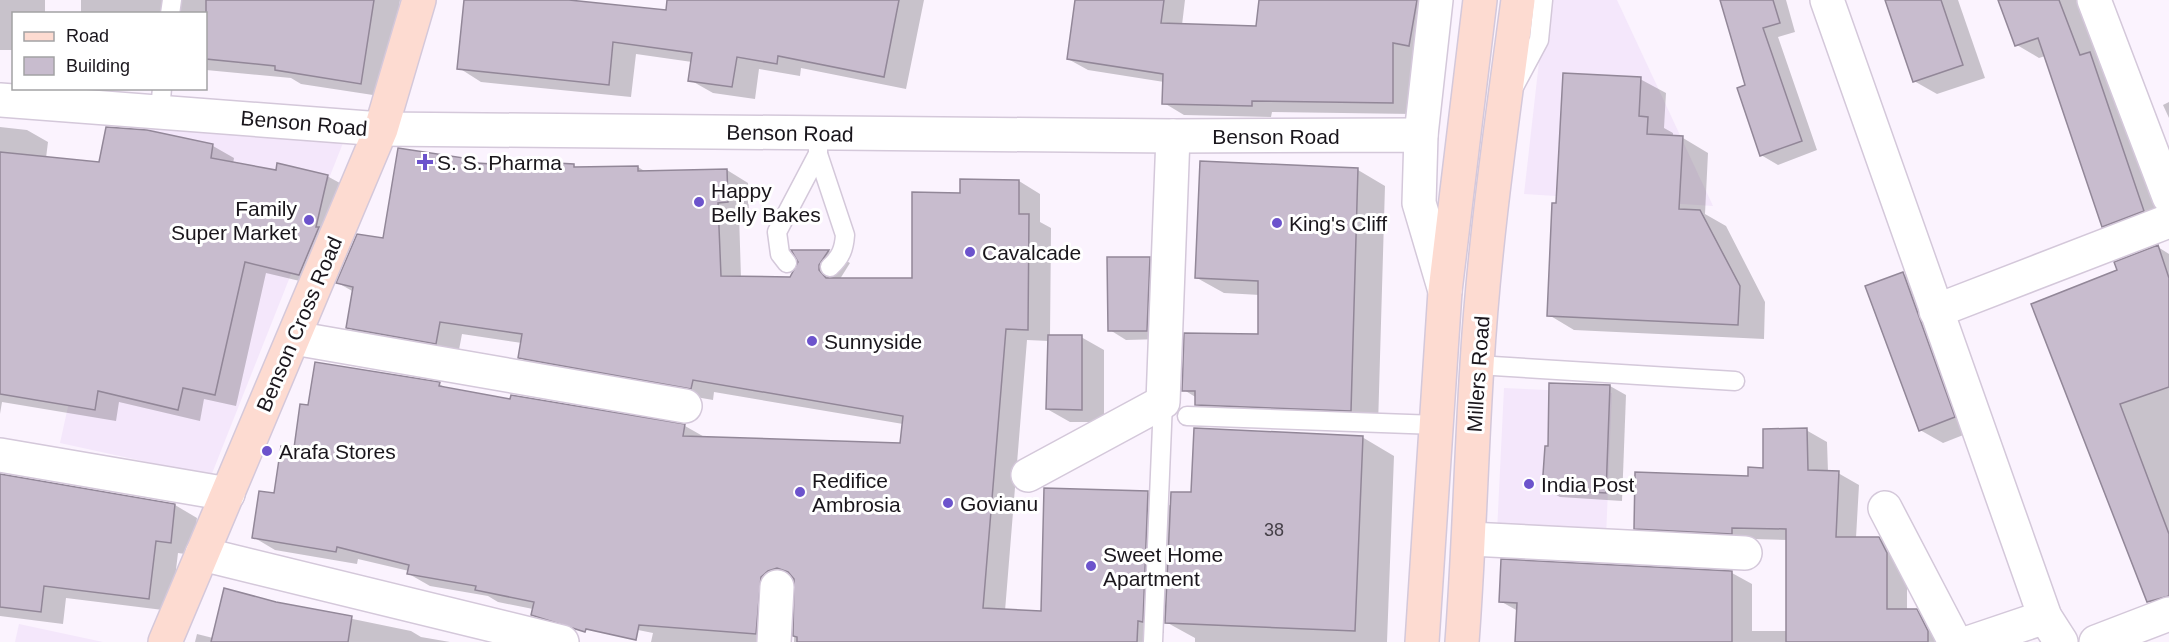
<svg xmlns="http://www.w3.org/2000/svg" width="2169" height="642" font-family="Arial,sans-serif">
  <rect width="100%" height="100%" fill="#fbf3fe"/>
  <!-- commercial -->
  <g fill="#f4e7fb">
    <polygon points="1546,0 1617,0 1713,206 1524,194"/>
    <polygon points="131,120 345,138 211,476 60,443"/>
    <polygon points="1504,388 1612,393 1606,538 1497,532"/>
    <polygon points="19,624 103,642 15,642"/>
  </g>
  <!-- shadow -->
  <g fill="#0003">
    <polygon points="0,0 45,0 45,14 14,14 14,50 0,50"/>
    <polygon points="81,0 400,0 386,97 301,84 291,78 206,70 206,14 81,14"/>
    <polygon points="465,0 554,0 667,11 669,0 924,0 906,89 801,68 800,76 759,69 755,99 713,93 690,80 692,62 636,54 631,97 481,82 459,68"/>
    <polygon points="1077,0 1185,0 1182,25 1257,27 1261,0 1440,0 1429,56 1413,53 1412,114 1272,112 1271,117 1184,115 1164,103 1164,82 1088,70 1068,59"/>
    <polygon points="1726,0 1786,0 1795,32 1778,37 1817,150 1778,165 1761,155"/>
    <polygon points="1887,0 1958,0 1985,78 1937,94 1914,81"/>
    <polygon points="2000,0 2076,0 2098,58 2112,67 2165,224 2126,239 2103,226 2045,56 2039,58 2017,45"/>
    <polygon points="1640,79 1666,93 1664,128 1673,133 1673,137 1683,138 1708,153 1705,214 1726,226 1765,302 1764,339 1574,330 1549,315 1557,205"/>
    <polygon points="2169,102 2169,118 2163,105"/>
    <polygon points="0,127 27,130 48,142 46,158 100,164 213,146 234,158 233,164 277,172 327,176 349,188 321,286 266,273 236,406 204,399 200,421 119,402 116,421 2,402 0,414"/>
    <polygon points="463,160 471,164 521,167 638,167 646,172 727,170 748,183 749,214 739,214 741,278 790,278 800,262 793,251 829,251 850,263 840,279 913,280 961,195 1019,181 1040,194 1040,222 1051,228 1050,337 1081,337 1104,350 1104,422 1070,422 1047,409 1049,341 1027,340 1005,611 1043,613 1148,493 1171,506 1193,494 1362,437 1394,456 1387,642 1195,642 1195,638 1164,621 1164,633 1159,633 1159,642 794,642 796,581 790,582 777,642 651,642 653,633 498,602 488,596 430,586 409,574 409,571 358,559 357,564 275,550 253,537 295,450 310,406 439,384 450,390 512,401 512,397 685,426 708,439 901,445 903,424 714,392 713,400 541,370 519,357 522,343 462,334 458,355 369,340 348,327 354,292 338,283"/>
    <polygon points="1358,170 1385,186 1378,426 1224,420 1196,404 1197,398 1184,390 1259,335 1260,295 1224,293 1197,278"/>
    <polygon points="2158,247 2169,254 2169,614 2148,601 2033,305 2119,271"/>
    <polygon points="1149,258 1166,268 1163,339 1126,340 1110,330"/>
    <polygon points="1903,274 1926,287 1976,430 1943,443 1920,430"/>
    <polygon points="1610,386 1626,395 1622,501 1560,497 1543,488 1549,448"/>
    <polygon points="1806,430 1827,442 1828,472 1838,473 1859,485 1856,538 1879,538 1899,550 1907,566 1907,611 1916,610 1937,622 1947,642 1516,642 1518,611 1500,601 1732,573 1752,584 1752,631 1788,631 1788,540 1753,539 1753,544 1656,540 1635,528 1765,469"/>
    <polygon points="0,476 175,505 197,518 192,555 178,553 171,611 66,598 63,624 0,616"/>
    <polygon points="275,603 411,631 421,637 450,642 195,642 197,634 213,638"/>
  </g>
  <!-- building -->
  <g fill="#c8bcce" stroke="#928798" stroke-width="1.5">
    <polygon points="206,0 374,0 361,84 275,70 275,66 206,59"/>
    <polygon points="464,0 569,0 666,10 667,0 899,0 884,77 778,56 777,64 737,57 732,87 688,81 692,53 613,42 609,85 457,69"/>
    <polygon points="1075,0 1164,0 1161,23 1256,26 1259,0 1417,0 1409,46 1393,43 1393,103 1252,101 1252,106 1162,104 1163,74 1067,59"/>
    <polygon points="1720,0 1773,0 1780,23 1763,28 1802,141 1760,156 1737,88 1745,85"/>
    <polygon points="1885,0 1941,0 1963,65 1913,82"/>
    <polygon points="1998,0 2059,0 2080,55 2090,52 2144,211 2102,227 2038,38 2015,46"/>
    <polygon points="1563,73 1641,77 1639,116 1648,117 1647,134 1683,136 1679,209 1700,210 1740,286 1738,325 1547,316 1552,203 1556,203"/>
    <polygon points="106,127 147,130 213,144 211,158 276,170 277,163 328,175 316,227 319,227 299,275 245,262 215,395 183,388 178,410 98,391 95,410 0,394 0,152 99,162"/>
    <polygon points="398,148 464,158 463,162 519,166 520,161 574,164 574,167 638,166 638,171 727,169 728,202 718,203 721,276 790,277 798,262 791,250 829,250 819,265 819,270 826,278 912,278 912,192 960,193 960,179 1019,180 1019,214 1029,214 1028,330 1006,329 983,608 1041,611 1044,488 1148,491 1143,622 1138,621 1137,642 797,642 797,637 793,636 794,579 788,572 777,568 768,571 761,577 756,634 639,625 636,640 586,629 585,632 531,615 534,602 475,590 476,586 407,574 409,565 337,547 336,552 252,538 259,491 274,493 281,446 294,448 300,404 308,405 315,362 440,382 439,386 510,399 511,395 685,424 683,436 900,443 903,416 693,380 691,389 518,358 522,334 440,322 436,344 346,328 353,287 336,283 357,234 383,238"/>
    <polygon points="1200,161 1358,168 1351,411 1195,405 1195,391 1182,391 1184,333 1258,334 1258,281 1195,278"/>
    <polygon points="2158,245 2169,278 2169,387 2120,404 2169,534 2169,596 2147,602 2031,304 2117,270 2114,262"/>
    <polygon points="1107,257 1150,257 1147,331 1108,331"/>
    <polygon points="1903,272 1955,417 1919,431 1865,286"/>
    <polygon points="1048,335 1082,335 1082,410 1046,409"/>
    <polygon points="1549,383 1610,385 1606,493 1542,489 1545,446 1548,446"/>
    <polygon points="1194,428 1363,436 1355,631 1165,623 1171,492 1191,492"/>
    <polygon points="1807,428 1808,470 1839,471 1836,537 1879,537 1887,553 1887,609 1917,609 1928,631 1928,642 1786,642 1786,529 1732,528 1732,534 1634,529 1635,472 1748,476 1748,467 1763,468 1763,429"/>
    <polygon points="0,474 175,504 171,543 156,541 149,599 44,586 41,612 0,607"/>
    <polygon points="1501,559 1732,571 1732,642 1515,642 1517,603 1499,602"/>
    <polygon points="224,588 276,602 352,616 348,642 211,642"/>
  </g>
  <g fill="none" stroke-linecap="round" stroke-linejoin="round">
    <defs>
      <g id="lane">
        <polyline points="170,14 172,0"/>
        <polyline points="1515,85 1539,40 1543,0"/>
        <polyline points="160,111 162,88"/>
        <path d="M 818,154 L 845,235 C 844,249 841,257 830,267"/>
        <polyline points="787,263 780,254 777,232 818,154 818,133"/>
        <polyline points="1477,365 1735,381"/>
        <polyline points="1187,416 1437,425"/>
        <polyline points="1153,642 1163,402"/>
      </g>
      <g id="street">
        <polyline points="1827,0 2045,617 2061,642"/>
        <polyline points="2094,0 2169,197"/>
        <polyline points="0,100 381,129 1173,136 1421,135 1419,203 1445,291"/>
        <polyline points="1421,135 1436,0"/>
        <polyline points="1936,311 2169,221"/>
        <polyline points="294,338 685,406"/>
        <polyline points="0,455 228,494"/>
        <polyline points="1028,475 1163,402 1173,136"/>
        <polyline points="1885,508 1955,642"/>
        <polyline points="1470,539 1745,553"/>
        <polyline points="202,554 562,642"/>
        <polyline points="774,642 777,587"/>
        <polyline points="1971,642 2045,617"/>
        <polyline points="2096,642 2169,614"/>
      </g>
      <g id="secondary">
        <polyline points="165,642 381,129 419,0"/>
        <polyline points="1422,642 1445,291 1480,0"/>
        <path d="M 1462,642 C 1469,550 1471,458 1477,365 C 1484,243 1502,122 1518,0"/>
      </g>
    </defs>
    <!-- lane casing -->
    <use href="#lane" stroke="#d4c8da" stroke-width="21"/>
    <!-- street casing -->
    <use href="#street" stroke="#d4c8da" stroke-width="36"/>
    <!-- secondary casing -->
    <use href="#secondary" stroke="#d4c8da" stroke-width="36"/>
    <!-- lane -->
    <use href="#lane" stroke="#fff" stroke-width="18"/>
    <!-- street -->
    <use href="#street" stroke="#fff" stroke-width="33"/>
    <!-- secondary -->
    <use href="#secondary" stroke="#fddbd1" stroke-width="33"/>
  </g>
  <!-- markers -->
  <g fill="#6c53cc" stroke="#fff" stroke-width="2">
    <path d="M422 153h6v6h6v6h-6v6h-6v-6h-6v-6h6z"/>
    <circle cx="699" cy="202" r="6"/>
    <circle cx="309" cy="220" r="6"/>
    <circle cx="1277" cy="223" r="6"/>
    <circle cx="970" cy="252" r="6"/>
    <circle cx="812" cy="341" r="6"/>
    <circle cx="267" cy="451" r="6"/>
    <circle cx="1529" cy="484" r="6"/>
    <circle cx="800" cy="492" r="6"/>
    <circle cx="948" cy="503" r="6"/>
    <circle cx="1091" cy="566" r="6"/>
  </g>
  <g text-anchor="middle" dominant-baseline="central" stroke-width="6" stroke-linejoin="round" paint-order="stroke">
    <!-- number labels -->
    <g font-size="18" fill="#464048">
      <text x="1274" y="530">38</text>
    </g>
    <!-- street labels -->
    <g font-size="21" fill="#1a161c" stroke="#fff">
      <text transform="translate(304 123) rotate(5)">Benson Road</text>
      <text transform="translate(790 133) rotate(1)">Benson Road</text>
      <text x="1276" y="136">Benson Road</text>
      <text transform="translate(299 324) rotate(-67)">Benson Cross Road</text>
      <text transform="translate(1478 374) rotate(-86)">Millers Road</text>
    </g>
    <!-- poi labels -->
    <g font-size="21" fill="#1a161c" stroke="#fff" text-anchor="start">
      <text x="437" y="162">S. S. Pharma</text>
      <text x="711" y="190">Happy<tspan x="711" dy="24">Belly Bakes</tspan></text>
      <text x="297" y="208" text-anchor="end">Family<tspan x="297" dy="24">Super Market</tspan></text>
      <text x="1289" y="223">King's Cliff</text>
      <text x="982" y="252">Cavalcade</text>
      <text x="824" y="341">Sunnyside</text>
      <text x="279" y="451">Arafa Stores</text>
      <text x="812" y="480">Redifice<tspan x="812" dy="24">Ambrosia</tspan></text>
      <text x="1541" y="484">India Post</text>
      <text x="960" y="503">Govianu</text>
      <text x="1103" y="554">Sweet Home<tspan x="1103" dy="24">Apartment</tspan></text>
    </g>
  </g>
  <!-- legend -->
  <rect x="12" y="12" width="195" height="78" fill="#ffffff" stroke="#a3a2a4" stroke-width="1.5"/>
  <rect x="24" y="32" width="30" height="9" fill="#fddbd1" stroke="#a3a2a4" stroke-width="1.5"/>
  <text x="66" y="42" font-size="18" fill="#1a161c">Road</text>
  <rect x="24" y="57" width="30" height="18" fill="#c8bcce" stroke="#a3a2a4" stroke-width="1.5"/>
  <text x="66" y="72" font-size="18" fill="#1a161c">Building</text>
</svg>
